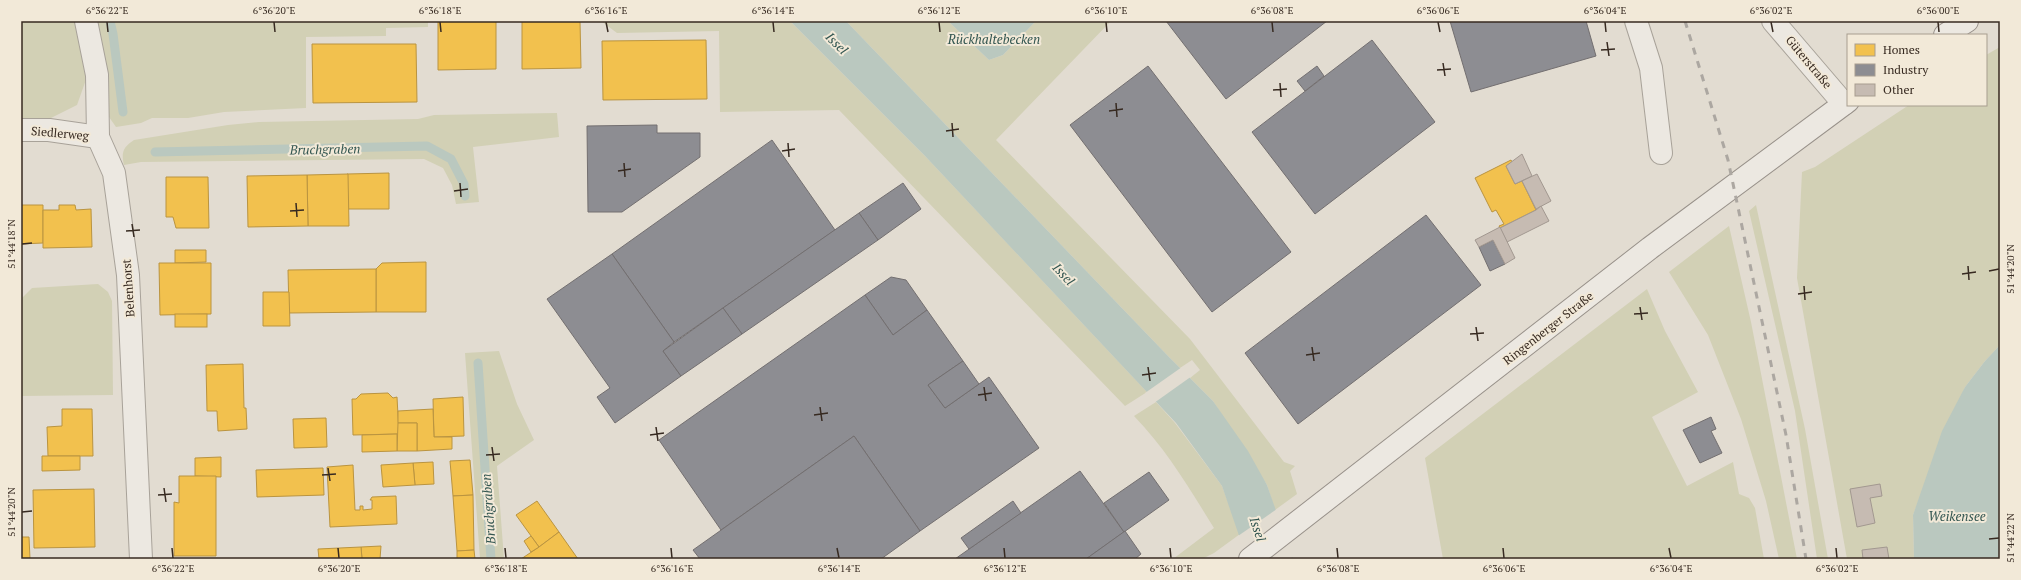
<svg xmlns="http://www.w3.org/2000/svg" width="2021" height="580" font-family="'PT Serif',serif">
  <rect width="100%" height="100%" fill="#e2dcd1"/>
  <!-- green -->
  <g fill="#d2d0b5">
    <polygon points="21,21 75,21 88,74 77,105 49,119 21,119"/>
    <polygon points="98,21 428,21 428,27 386,28 386,36 306,37 306,108 224,112 188,118 152,118 141,123 116,127 109,117"/>
    <polygon points="601,21 790,21 925,156 1147,392 1125,406 839,110 720,112 719,31 617,33"/>
    <polygon points="846,21 948,21 989,60 1003,55 1036,21 1111,21 996,140 1190,339 1284,462 1295,466 1290,471 1297,494 1275,510 1267,485 1213,401 1190,378 1200,370 1192,360 1180,368 1169,357"/>
    <polygon points="2000,47 2000,345 1985,361 1965,387 1913,515 1914,559 1847,559 1797,278 1802,172 1815,167 1909,105 1986,105 1986,55"/>
    <path d="M 557,113 L 559,137 L 473,147 L 479,202 L 456,204 L 452,185 L 443,168 L 424,159 L 141,162 L 124,165 C 121,153 123,147 134,140 L 228,125 L 259,122 L 418,119 L 434,115 Z"/>
    <polygon points="1756,205 1805,429 1828,559 1817,559 1795,411 1749,211"/>
    <polygon points="1729,226 1751,322 1797,559 1779,559 1766,501 1741,419 1708,335 1669,272"/>
    <polygon points="98,284 108,292 112,301 113,395 21,396 21,299 32,288"/>
    <polygon points="1647,289 1665,331 1698,392 1652,417 1687,486 1733,462 1739,494 1749,498 1755,508 1764,559 1443,559 1425,458"/>
    <polygon points="499,351 517,404 534,440 497,466 504,559 480,559 465,353"/>
    <path d="M 1156,402 L 1175,423 L 1222,486 L 1240,534 L 1214,553 L 1202,559 L 1173,559 L 1214,528 C 1189,488 1167,450 1134,416 Z"/>
  </g>
  <!-- water -->
  <g fill="#bac8bf">
    <polygon points="790,21 846,21 1169,357 1213,401 1248,451 1267,485 1293,559 1247,559 1222,486 1176,423 925,156"/>
    <polygon points="948,21 1036,21 1003,55 989,60"/>
    <polygon points="2000,345 2000,559 1914,559 1913,515 1942,431 1965,387 1985,361"/>
  </g>
  <!-- pier -->
  <g fill="#e2dcd1">
    <polygon points="1182,367 1192,376 1154,403 1145,393"/>
    <polygon points="1277,509 1294,556 1290,559 1245,559 1238,536"/>
  </g>
  <!-- homes -->
  <g fill="#f2c14e" stroke="#ba9440">
    <polygon points="438,21 496,21 496,69 438,70"/>
    <polygon points="522,21 580,21 581,68 522,69"/>
    <polygon points="706,40 707,99 603,100 602,41"/>
    <polygon points="312,44 416,44 417,102 313,103"/>
    <polygon points="1511,160 1512,162 1506,166 1515,184 1522,181 1536,210 1500,228 1499,226 1504,224 1496,210 1492,212 1475,178"/>
    <polygon points="389,173 389,209 348,209 347,174"/>
    <polygon points="348,174 349,226 308,226 307,175"/>
    <polygon points="307,175 308,226 248,227 247,176"/>
    <polygon points="166,177 208,177 209,228 176,228 173,217 166,217"/>
    <polygon points="21,205 43,205 43,243 21,244"/>
    <polygon points="59,205 75,205 76,210 91,209 92,247 43,248 43,210 59,210"/>
    <polygon points="175,250 206,250 206,262 175,263"/>
    <polygon points="426,262 426,312 376,312 376,269 382,263"/>
    <polygon points="159,263 211,263 211,314 160,315"/>
    <polygon points="376,269 376,312 289,313 288,270"/>
    <polygon points="263,292 289,292 290,326 263,326"/>
    <rect x="175" y="314" width="32" height="13"/>
    <polygon points="243,364 244,408 246,408 247,429 218,431 217,411 207,411 206,365"/>
    <polygon points="388,393 393,398 397,397 399,434 353,435 352,399 356,399 361,394"/>
    <polygon points="463,397 464,436 434,437 433,399"/>
    <polygon points="62,409 92,409 93,456 48,456 47,427 62,426"/>
    <polygon points="433,409 434,437 452,437 452,449 417,451 417,423 398,423 398,411"/>
    <polygon points="326,418 327,447 294,448 293,419"/>
    <polygon points="398,423 417,423 417,451 397,451"/>
    <polygon points="397,434 397,451 362,452 362,435"/>
    <polygon points="42,456 80,456 80,470 42,471"/>
    <polygon points="221,457 221,477 195,476 195,458"/>
    <polygon points="470,460 473,495 453,496 450,461"/>
    <polygon points="433,462 434,484 415,485 413,463"/>
    <polygon points="413,463 415,485 383,487 381,465"/>
    <polygon points="353,465 355,510 360,510 360,506 363,506 363,510 372,509 372,500 370,500 372,497 396,496 397,524 330,527 327,467"/>
    <polygon points="323,468 324,495 257,497 256,470"/>
    <polygon points="179,476 216,476 216,556 174,556 174,502 179,503"/>
    <polygon points="94,489 95,547 34,548 33,490"/>
    <polygon points="473,495 474,550 457,551 453,496"/>
    <polygon points="537,501 559,532 539,547 516,515"/>
    <polygon points="559,532 578,559 521,559 539,547"/>
    <polygon points="531,536 539,547 531,552 524,541"/>
    <polygon points="21,537 29,537 30,559 21,559"/>
    <polygon points="381,546 380,559 362,559 361,547"/>
    <polygon points="361,547 362,559 319,559 318,549"/>
    <polygon points="474,550 475,559 457,559 457,551"/>
  </g>
  <!-- industry -->
  <g fill="#8d8d92" stroke="#736f70">
    <polygon points="1166,21 1327,21 1226,99"/>
    <polygon points="1450,21 1586,21 1596,56 1471,92"/>
    <polygon points="1372,40 1435,122 1315,214 1252,132"/>
    <polygon points="1148,66 1291,252 1212,312 1070,125"/>
    <polygon points="1317,66 1324,76 1305,91 1297,81"/>
    <polygon points="657,125 657,133 700,133 700,157 622,212 588,212 587,126"/>
    <polygon points="772,140 835,230 674,342 612,254"/>
    <polygon points="903,183 921,209 878,240 859,213"/>
    <polygon points="859,213 878,240 742,334 723,308"/>
    <polygon points="1426,215 1481,285 1298,424 1245,353"/>
    <polygon points="1493,240 1505,264 1490,271 1479,247"/>
    <polygon points="612,254 674,342 663,351 681,376 615,423 597,397 610,388 547,299"/>
    <polygon points="891,277 906,280 927,310 893,335 865,295"/>
    <polygon points="865,295 893,335 927,310 963,361 928,385 945,408 989,377 1039,448 920,531 854,436 721,530 659,440"/>
    <polygon points="723,308 742,334 681,376 663,351"/>
    <polygon points="963,361 979,384 945,408 928,385"/>
    <polygon points="1711,417 1716,429 1711,431 1722,453 1700,463 1683,430"/>
    <polygon points="854,436 920,531 881,559 700,559 693,550"/>
    <polygon points="1080,471 1124,532 1086,559 955,559"/>
    <polygon points="1149,472 1169,500 1124,532 1104,503"/>
    <polygon points="1013,501 1021,513 969,549 961,538"/>
    <polygon points="1125,531 1141,554 1135,559 1086,559"/>
  </g>
  <g fill="none" stroke-linecap="round" stroke-linejoin="round">
    <!-- stream -->
    <g stroke="#bac8bf" stroke-width="9">
      <polyline points="110,21 113,34 123,112"/>
      <polyline points="155,152 427,146 451,159 464,184 465,196"/>
      <polyline points="478,363 491,559"/>
    </g>
  </g>
  <!-- building -->
  <g fill="#c6bbb2" stroke="#a29890">
    <polygon points="1522,154 1532,176 1515,184 1506,166"/>
    <polygon points="1537,174 1551,201 1536,209 1522,181"/>
    <polygon points="1541,206 1549,221 1507,242 1500,228 1536,210"/>
    <polygon points="1500,227 1515,258 1505,264 1493,240 1479,247 1475,240"/>
    <polygon points="1880,484 1882,496 1870,498 1875,523 1857,527 1850,489"/>
    <polygon points="1887,547 1889,559 1863,559 1862,550"/>
  </g>
  <g fill="none" stroke-linecap="round" stroke-linejoin="round">
    <defs>
      <g id="street">
        <polyline points="86,21 97,75 98,137 114,173 128,275 141,559"/>
        <polyline points="1636,21 1651,68 1661,153"/>
        <polyline points="1773,21 1844,104"/>
        <polyline points="21,130 49,130 98,137"/>
      </g>
      <g id="secondary">
        <polyline points="1945,35 1967,21"/>
        <polyline points="1250,559 1650,248 1848,101"/>
      </g>
    </defs>
    <!-- street casing -->
    <use href="#street" stroke="#a8a299" stroke-width="24"/>
    <!-- secondary casing -->
    <use href="#secondary" stroke="#98918a" stroke-width="24"/>
    <!-- street -->
    <use href="#street" stroke="#ece8e1" stroke-width="22"/>
    <!-- secondary -->
    <use href="#secondary" stroke="#ece8e1" stroke-width="22"/>
    <!-- rail -->
    <polyline stroke="#aca7a1" stroke-width="3" stroke-dasharray="7 7" stroke-linecap="butt" points="1685,21 1728,160 1786,435 1806,559"/>
  </g>
  <!-- ticks -->
  <path fill="none" stroke="#372a21" stroke-width="1.5" d="M 107,22 L 108,32M 274,22 L 275,32M 440,22 L 441,32M 606,22 L 608,32M 773,22 L 774,32M 939,22 L 940,32M 1106,22 L 1107,32M 1272,22 L 1273,32M 1438,22 L 1440,32M 1605,22 L 1606,32M 1771,22 L 1773,32M 1938,22 L 1939,32M 1607,42 L 1609,56M 1601,50 L 1615,49M 1443,63 L 1445,76M 1437,70 L 1451,69M 1280,83 L 1281,97M 1273,90 L 1287,89M 1116,103 L 1117,117M 1109,111 L 1123,109M 952,123 L 953,137M 946,131 L 959,129M 788,143 L 789,157M 782,151 L 795,149M 624,163 L 625,177M 618,171 L 631,169M 460,183 L 461,197M 454,191 L 468,189M 296,203 L 297,217M 290,211 L 304,210M 132,224 L 134,237M 126,231 L 140,230M 22,244 L 32,243M 1968,266 L 1969,280M 1989,271 L 1999,269M 1962,274 L 1976,272M 1804,286 L 1805,300M 1798,294 L 1812,292M 1640,307 L 1642,320M 1634,314 L 1648,313M 1476,327 L 1478,341M 1470,334 L 1484,333M 1312,347 L 1314,361M 1306,355 L 1320,353M 1148,367 L 1150,381M 1142,375 L 1156,373M 984,387 L 986,401M 978,395 L 992,393M 820,407 L 822,421M 814,415 L 828,413M 656,427 L 658,441M 650,435 L 664,433M 492,447 L 494,461M 486,455 L 500,454M 328,468 L 330,481M 322,475 L 336,474M 164,488 L 166,502M 158,495 L 172,494M 22,512 L 32,511M 1989,539 L 1999,538M 172,548 L 173,558M 338,548 L 339,558M 505,548 L 506,558M 671,548 L 672,558M 837,548 L 839,558M 1004,548 L 1005,558M 1170,548 L 1171,558M 1337,548 L 1338,558M 1503,548 L 1504,558M 1669,548 L 1671,558M 1836,548 L 1837,558"/>
  <g text-anchor="middle" dominant-baseline="central" stroke-width="4" stroke-linejoin="round" paint-order="stroke">
    <!-- street labels -->
    <g font-size="12" fill="#372a21" stroke="#f2e9d8">
      <text transform="translate(1809 62) rotate(50)">Güterstraße</text>
      <text transform="translate(60 133) rotate(5)">Siedlerweg</text>
      <text transform="translate(128 288) rotate(-94)">Belenhorst</text>
      <text transform="translate(1548 328) rotate(-38)">Ringenberger Straße</text>
    </g>
    <!-- water labels -->
    <g font-size="13" font-style="italic" fill="#325550" stroke="#f2e9d8">
      <text x="994" y="39">Rückhaltebecken</text>
      <text transform="translate(837 43) rotate(45)">Issel</text>
      <text transform="translate(325 149) rotate(-1)">Bruchgraben</text>
      <text transform="translate(1064 274) rotate(47)">Issel</text>
      <text transform="translate(488 509) rotate(-94)">Bruchgraben</text>
      <text x="1957" y="516">Weikensee</text>
      <text transform="translate(1258 529) rotate(72)">Issel</text>
    </g>
  </g>
  <!-- border -->
  <rect width="2021" height="580" fill="none" stroke="#f2e9d8" stroke-width="44"/>
  <!-- legend -->
  <rect x="1847" y="34" width="140" height="72" fill="#f2e9d8" stroke="#a79d8f"/>
  <rect x="1855" y="44" width="20" height="12" fill="#f2c14e" stroke="#a79d8f"/>
  <text x="1883" y="54" font-size="12" fill="#372a21">Homes</text>
  <rect x="1855" y="64" width="20" height="12" fill="#8d8d92" stroke="#a79d8f"/>
  <text x="1883" y="74" font-size="12" fill="#372a21">Industry</text>
  <rect x="1855" y="84" width="20" height="12" fill="#c6bbb2" stroke="#a79d8f"/>
  <text x="1883" y="94" font-size="12" fill="#372a21">Other</text>
  <rect x="22" y="22" width="1977" height="536" fill="none" stroke="#372a21" stroke-width="1.5"/>
  <g font-size="10" text-anchor="middle" fill="#372a21">
    <text x="107" y="14">6°36'22"E</text>
    <text x="274" y="14">6°36'20"E</text>
    <text x="440" y="14">6°36'18"E</text>
    <text x="606" y="14">6°36'16"E</text>
    <text x="773" y="14">6°36'14"E</text>
    <text x="939" y="14">6°36'12"E</text>
    <text x="1106" y="14">6°36'10"E</text>
    <text x="1272" y="14">6°36'08"E</text>
    <text x="1438" y="14">6°36'06"E</text>
    <text x="1605" y="14">6°36'04"E</text>
    <text x="1771" y="14">6°36'02"E</text>
    <text x="1938" y="14">6°36'00"E</text>
    <text transform="translate(11 244) rotate(-90)" y="4">51°44'18"N</text>
    <text transform="translate(2010 269) rotate(-90)" y="4">51°44'20"N</text>
    <text transform="translate(11 512) rotate(-90)" y="4">51°44'20"N</text>
    <text transform="translate(2010 538) rotate(-90)" y="4">51°44'22"N</text>
    <text x="173" y="572">6°36'22"E</text>
    <text x="339" y="572">6°36'20"E</text>
    <text x="506" y="572">6°36'18"E</text>
    <text x="672" y="572">6°36'16"E</text>
    <text x="839" y="572">6°36'14"E</text>
    <text x="1005" y="572">6°36'12"E</text>
    <text x="1171" y="572">6°36'10"E</text>
    <text x="1338" y="572">6°36'08"E</text>
    <text x="1504" y="572">6°36'06"E</text>
    <text x="1671" y="572">6°36'04"E</text>
    <text x="1837" y="572">6°36'02"E</text>
  </g>
</svg>
